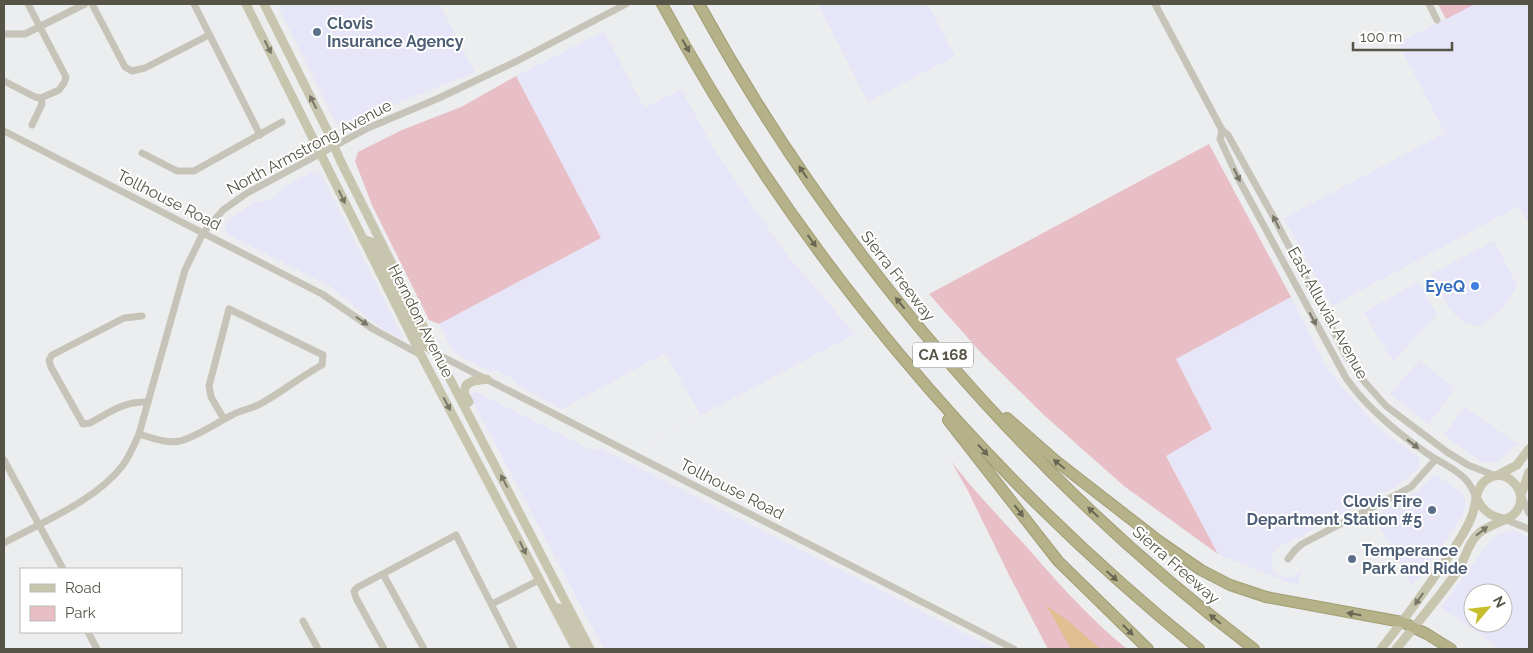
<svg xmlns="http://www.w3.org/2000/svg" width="1533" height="653" font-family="Raleway,sans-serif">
  <rect width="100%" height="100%" fill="#ecedee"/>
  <!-- commercial -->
  <g fill="#e7e5f8" fill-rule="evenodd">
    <polygon points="277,4 439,4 475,72 342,125 336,123"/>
    <polygon points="818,4 928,4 955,56 868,102"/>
    <polygon points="1475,4 1529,4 1529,225 1519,206 1332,306 1284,218 1445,133 1398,43"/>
    <polygon points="604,31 644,108 681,89 714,149 783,250 855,334 639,448 700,414 665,353 562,409 517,385 515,380 496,370 491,372 453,352 439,324 601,238 516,76"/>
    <polygon points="312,172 321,175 404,340 379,327 330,286 227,234 225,223 235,215 256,201 262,203 277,195 280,189"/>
    <polygon points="1494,241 1517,285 1507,303 1497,313 1485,323 1477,326 1461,321 1450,309 1431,274"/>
    <polygon points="1419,282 1437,315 1393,361 1381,343 1364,312"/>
    <polygon points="1291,297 1327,368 1338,382 1377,427 1418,457 1420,462 1419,468 1410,476 1393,488 1277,548 1273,554 1271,562 1273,569 1278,575 1286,577 1293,577 1300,572 1303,566 1297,586 1218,554 1166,455 1212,428 1176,359"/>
    <polygon points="1419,361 1455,388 1429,424 1390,394"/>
    <polygon points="475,391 593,451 600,448 996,649 604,649 471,398 471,394"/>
    <polygon points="1465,407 1517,444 1499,461 1487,463 1481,461 1444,435"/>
    <polygon points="1434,475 1437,475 1463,494 1465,500 1465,506 1462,516 1434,557 1412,586 1374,516 1415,493"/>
    <path d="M 1512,530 L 1521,533 L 1529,539 L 1529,649 L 1498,649 L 1494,644 L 1441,608 L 1488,543 L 1498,534 ZM 1473,593 L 1503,593 L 1503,623 L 1473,623 Z"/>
  </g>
  <!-- green -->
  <g fill="#e8bec7">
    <polygon points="1438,4 1475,4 1446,19"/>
    <polygon points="516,76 601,238 439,324 429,320 372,205 355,161 358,152 402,130 461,107"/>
    <polygon points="1209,144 1291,297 1176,359 1212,429 1166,456 1218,554 1124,486 1045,416 982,354 929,294"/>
    <path d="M 951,461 C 974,491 1000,518 1025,545 C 1057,582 1089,618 1127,649 L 1048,649 L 1009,575 L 968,491 Z"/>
  </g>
  <!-- water -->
  <polygon fill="#e0bf90" points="1046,605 1071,623 1100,649 1071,649"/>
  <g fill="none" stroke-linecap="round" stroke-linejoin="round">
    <defs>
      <g id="highway">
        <path d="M 662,4 C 796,252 980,472 1199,649"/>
        <path d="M 699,4 C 836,253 1027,477 1254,649"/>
        <polyline points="1007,418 1056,461 1159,541 1201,570 1230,585 1266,597 1402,622 1427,634 1451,649"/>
        <polyline points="948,420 1058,561 1148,649"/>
      </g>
    </defs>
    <!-- highway casing -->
    <use href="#highway" stroke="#a19d74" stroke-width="12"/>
    <!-- minor -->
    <g stroke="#c6c4b8" stroke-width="7">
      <polyline points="92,4 125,67 132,71 145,68 209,35"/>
      <polyline points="194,4 260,135"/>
      <polyline points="1155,4 1222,130 1228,135 1273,216 1346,355 1362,379 1386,406 1447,452 1468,465 1496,476"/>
      <polyline points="1429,4 1437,20"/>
      <polyline points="4,34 25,34 85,4"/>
      <polyline points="4,81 35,97 41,98 59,90 64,83 66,77 28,4"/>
      <polyline points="32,125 42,104 41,98"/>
      <path d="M 1222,130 L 1220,139 L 1237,176 L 1346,378 C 1367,408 1395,431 1425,452 C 1438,462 1456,468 1466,480 C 1471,485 1473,491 1476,497"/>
      <polyline points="4,131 322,294 373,329 421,355"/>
      <polyline points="142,153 177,171 194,171 282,122"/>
      <path d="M 142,316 L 124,318 L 52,355 L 49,360 L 51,367 L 83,424 L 90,423 C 110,412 124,401 148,402"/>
      <polyline points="437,354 1014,649"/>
      <path d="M 139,434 C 152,438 167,444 180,441 C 198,436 216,423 232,415 C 241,410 251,409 260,404 C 282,392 300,377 322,365 L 323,355 L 229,309 L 209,386 L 211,397 L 224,419"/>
      <polyline points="4,460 63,569"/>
      <polyline points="1521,495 1529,513"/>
      <polyline points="1504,519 1529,529"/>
      <path d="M 4,543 C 42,522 97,500 123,465 C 130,455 134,445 139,434 L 185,270 L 203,233 L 223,210 L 247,193 L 368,128 L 439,98 L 517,61 L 626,4"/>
      <polyline points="1288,559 1295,550 1302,544 1411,487 1435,460"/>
      <polyline points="383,574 424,649"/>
      <polyline points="492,604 539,580"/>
      <polyline points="303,621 318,649"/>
      <polyline points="88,632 97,649"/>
      <polyline points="384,649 356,598 354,591 358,587 456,535 514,649"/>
    </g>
    <!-- major -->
    <g stroke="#c8c5ae" stroke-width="9">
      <polyline points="246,4 421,355 576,649"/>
      <polyline points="264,4 328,132 340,160 437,354 590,649"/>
      <polyline points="363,239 374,243 426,346 436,353"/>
      <polyline points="469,402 464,393 466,385 473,381 487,379"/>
      <polyline points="1498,475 1517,465 1529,449"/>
      <polyline points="1521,495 1529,472"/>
      <path d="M 1476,497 C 1482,510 1490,517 1504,519"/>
      <polyline points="559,608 570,623 583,649"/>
      <path d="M 1381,649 C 1404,620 1425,591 1446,560 C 1455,547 1465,533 1471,518 C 1477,506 1474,489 1486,480 C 1504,465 1529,490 1518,509 C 1511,522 1488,523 1477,535 C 1467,545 1465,560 1457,572 C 1438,598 1417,624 1396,649"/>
    </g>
    <!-- highway -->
    <use href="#highway" stroke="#b5b188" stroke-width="10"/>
  </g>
  <!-- one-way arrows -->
  <defs><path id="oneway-solid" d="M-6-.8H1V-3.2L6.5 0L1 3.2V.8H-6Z" transform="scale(1.25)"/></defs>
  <g fill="#696753">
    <use href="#oneway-solid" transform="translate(686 46) rotate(60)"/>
    <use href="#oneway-solid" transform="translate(803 172) rotate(-124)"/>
    <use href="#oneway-solid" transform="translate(812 241) rotate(54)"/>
    <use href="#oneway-solid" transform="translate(900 303) rotate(-129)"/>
    <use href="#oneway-solid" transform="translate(983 450) rotate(47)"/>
    <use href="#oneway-solid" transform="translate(1059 464) rotate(-141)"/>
    <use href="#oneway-solid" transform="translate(1019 511) rotate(52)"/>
    <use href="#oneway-solid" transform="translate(1093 512) rotate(-137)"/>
    <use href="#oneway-solid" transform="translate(1112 576) rotate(42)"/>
    <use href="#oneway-solid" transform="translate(1354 614) rotate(-171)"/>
    <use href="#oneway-solid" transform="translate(1215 619) rotate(-141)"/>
    <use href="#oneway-solid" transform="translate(1128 630) rotate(45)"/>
  </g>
  <g fill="#787665">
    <use href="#oneway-solid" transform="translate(268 47) rotate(63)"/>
    <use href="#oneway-solid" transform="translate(313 102) rotate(-117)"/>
    <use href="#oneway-solid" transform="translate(342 197) rotate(64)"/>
    <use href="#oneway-solid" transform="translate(447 404) rotate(62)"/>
    <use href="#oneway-solid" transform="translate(504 481) rotate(-118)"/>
    <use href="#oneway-solid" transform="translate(1482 531) rotate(-38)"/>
    <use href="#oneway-solid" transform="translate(523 548) rotate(64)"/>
    <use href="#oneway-solid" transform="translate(1419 599) rotate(125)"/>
  </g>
  <g fill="#787668">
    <use href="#oneway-solid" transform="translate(1237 175) rotate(64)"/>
    <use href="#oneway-solid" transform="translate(1276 222) rotate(-117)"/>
    <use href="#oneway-solid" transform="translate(1313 319) rotate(62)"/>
    <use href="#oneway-solid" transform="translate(362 321) rotate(35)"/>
    <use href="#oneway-solid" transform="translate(1413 444) rotate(38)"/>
  </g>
  <!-- markers -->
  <g fill="#5c6f8a" stroke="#fff" stroke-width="2">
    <circle cx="317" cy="32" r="5"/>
    <circle cx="1432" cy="510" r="5"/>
    <circle cx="1352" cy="559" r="5"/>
  </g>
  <circle fill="#3f7fe0" stroke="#fff" stroke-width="2" cx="1475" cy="286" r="5"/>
  <g text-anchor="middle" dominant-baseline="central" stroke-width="4" stroke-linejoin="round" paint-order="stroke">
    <!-- shield labels -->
    <rect fill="#fff" stroke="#89877e" stroke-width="1" x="913" y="342.5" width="60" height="25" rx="4"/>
    <g font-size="15" font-weight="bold" fill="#565446">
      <text x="943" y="355">CA 168</text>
    </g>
    <!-- service labels -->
    <g font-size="16" font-weight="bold" fill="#4e5e75" stroke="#fff" text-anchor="start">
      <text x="327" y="23">Clovis<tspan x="327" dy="18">Insurance Agency</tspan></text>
      <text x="1422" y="501" text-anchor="end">Clovis Fire<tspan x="1422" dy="18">Department Station #5</tspan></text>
      <text x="1362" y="550">Temperance<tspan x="1362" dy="18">Park and Ride</tspan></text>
    </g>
    <!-- street labels -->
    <g font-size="16" fill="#565446" stroke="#fff">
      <text transform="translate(309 147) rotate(-28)">North Armstrong Avenue</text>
      <text transform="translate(169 200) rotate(27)">Tollhouse Road</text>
      <text transform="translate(898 276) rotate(52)">Sierra Freeway</text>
      <text transform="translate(1328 313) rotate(61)">East Alluvial Avenue</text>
      <text transform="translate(421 321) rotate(63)">Herndon Avenue</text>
      <text transform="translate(732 489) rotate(27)">Tollhouse Road</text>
      <text transform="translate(1176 565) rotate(41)">Sierra Freeway</text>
    </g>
    <!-- shop labels -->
    <g font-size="16" font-weight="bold" fill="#366cbe" stroke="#fff" text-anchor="end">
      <text x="1465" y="286">EyeQ</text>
    </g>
  </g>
  <!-- border -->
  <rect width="1533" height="653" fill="none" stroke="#565446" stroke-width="10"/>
  <!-- legend -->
  <rect x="20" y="568" width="162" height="65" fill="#ffffff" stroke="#bbbbb5"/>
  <rect x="30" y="584" width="25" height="8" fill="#c8c5ae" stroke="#bbbbb5"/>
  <text x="65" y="593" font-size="15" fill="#565446">Road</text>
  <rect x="30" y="606" width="25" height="15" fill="#e8bec7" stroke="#bbbbb5"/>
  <text x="65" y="618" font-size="15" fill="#565446">Park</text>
  <!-- north arrow -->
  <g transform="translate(1488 608) rotate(62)"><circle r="24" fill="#ffffff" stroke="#bbbbb5"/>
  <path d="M0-4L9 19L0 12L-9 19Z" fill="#c6be2d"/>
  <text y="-8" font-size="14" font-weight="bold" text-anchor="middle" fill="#565446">N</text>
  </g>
  <!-- scale -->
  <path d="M1353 42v8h99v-8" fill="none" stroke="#565446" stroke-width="2.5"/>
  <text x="1360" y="42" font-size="15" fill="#565446" stroke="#ffffff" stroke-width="4" paint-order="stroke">100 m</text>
</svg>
